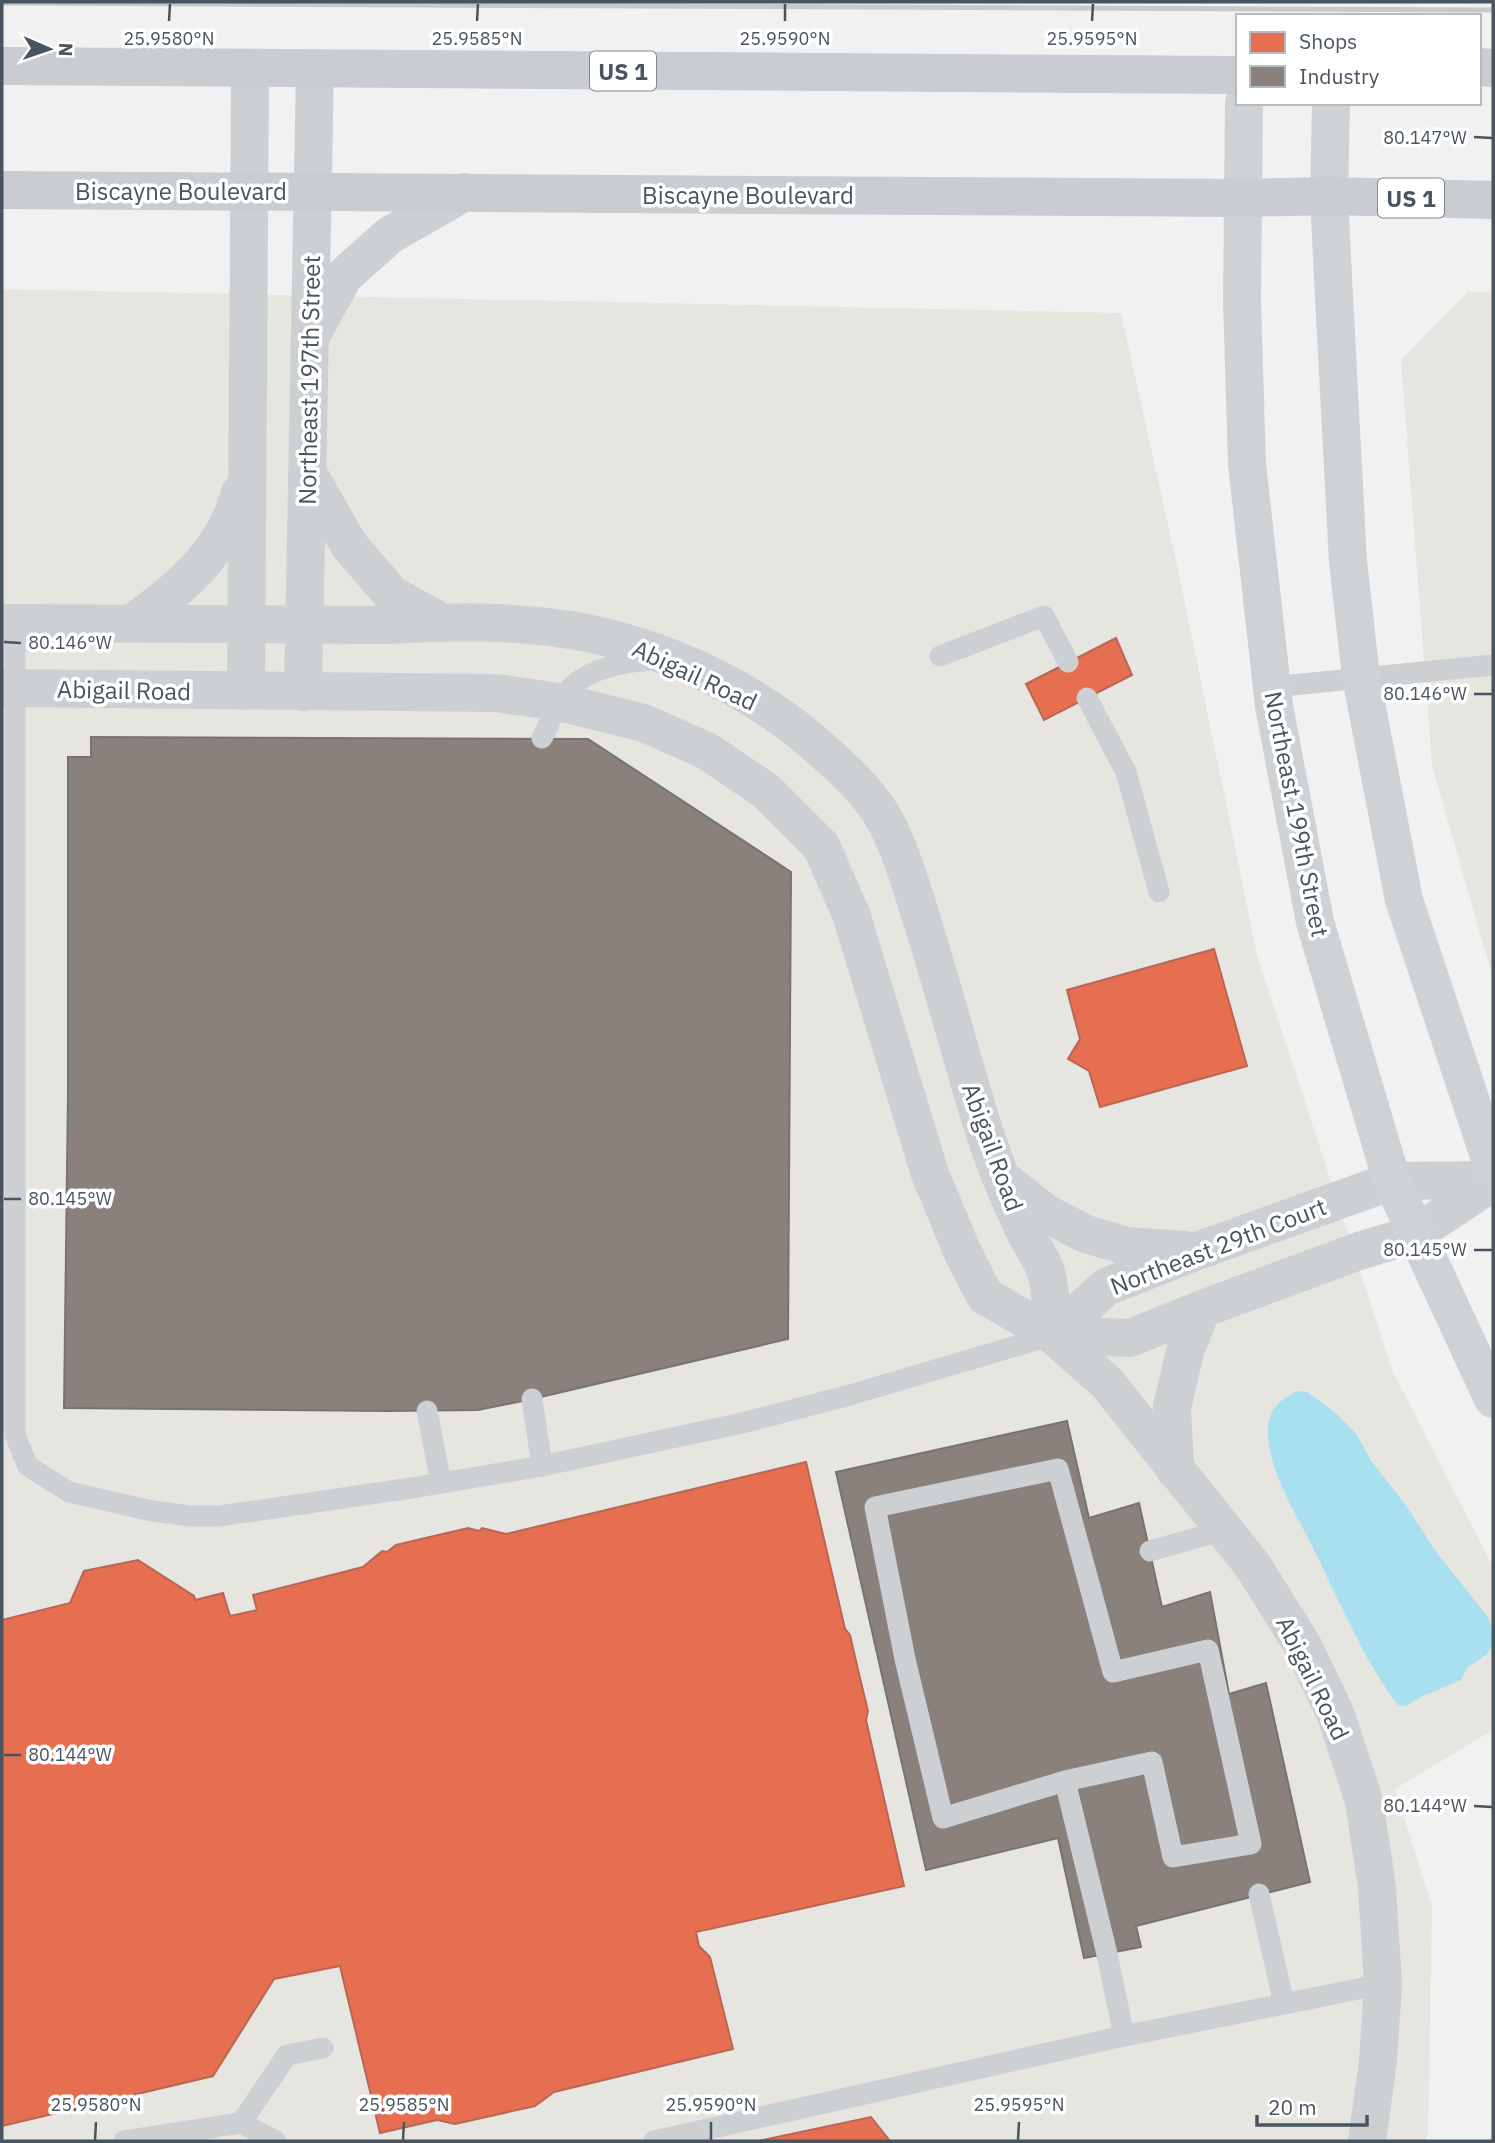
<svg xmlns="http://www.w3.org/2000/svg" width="1495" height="2143" font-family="'IBM Plex Sans',sans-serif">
  <rect width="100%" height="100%" fill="#f2f1f1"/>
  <!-- commercial -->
  <g fill="#e6e5e0">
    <polygon points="2,289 1121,313 1180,579 1257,955 1393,1372 1493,1567 1493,1730 1395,1789 1432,1906 1428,2134 1425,2141 2,2141"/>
    <polygon points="1469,291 1493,293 1493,978 1432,765 1401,360"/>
  </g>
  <!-- water -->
  <path fill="#a9e0f0" d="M 1297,1391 L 1307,1392 L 1320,1401 L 1339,1416 L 1357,1435 L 1372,1462 L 1405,1504 L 1437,1553 L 1488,1617 L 1493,1631 L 1493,1644 L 1487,1654 L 1467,1668 L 1461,1680 L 1421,1697 L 1406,1706 L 1398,1705 C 1363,1659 1340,1602 1314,1550 C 1297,1515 1271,1476 1268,1437 C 1266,1412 1277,1401 1297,1391 Z"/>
  <!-- shops -->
  <g fill="#e76f51" stroke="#b76755" stroke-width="2">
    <polygon points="1116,638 1132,675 1044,720 1026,684"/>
    <polygon points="1214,949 1247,1066 1100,1107 1089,1071 1068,1059 1080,1039 1067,990"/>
    <polygon points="806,1462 845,1629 850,1635 859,1674 868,1711 866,1720 904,1886 696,1932 699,1946 710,1957 733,2049 554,2092 535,2106 455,2124 437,2120 380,2133 340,1966 274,1979 213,2076 2,2126 2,1620 70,1603 84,1571 138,1560 194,1596 195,1600 223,1593 230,1616 257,1610 253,1595 363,1567 382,1551 387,1552 396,1545 468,1528 479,1531 482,1528 506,1534"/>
    <polygon points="871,2117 890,2141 758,2141 777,2137"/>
  </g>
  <!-- industry -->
  <g fill="#8a817c" stroke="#767473" stroke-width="2">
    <polygon points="91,737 588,739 791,872 788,1339 532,1399 478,1410 388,1411 64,1408 68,1092 68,757 91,757"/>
    <polygon points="1067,1421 1089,1518 1139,1503 1162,1607 1210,1592 1229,1694 1266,1683 1310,1882 1136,1926 1141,1947 1084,1958 1058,1838 926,1870 836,1472"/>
  </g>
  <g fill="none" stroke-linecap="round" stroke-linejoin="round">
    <!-- lane -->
    <g stroke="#cdd0d2" stroke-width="21">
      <polyline points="15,623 15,1435 28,1466 69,1492 152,1511 190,1516 220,1516 418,1487 542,1466 742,1423 850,1395 1053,1335"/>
      <polyline points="940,656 1044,616 1068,662"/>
      <polyline points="1272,687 1493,665"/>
      <polyline points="1087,698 1126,772 1159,892"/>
      <path d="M 542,738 C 548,727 552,715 558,704 C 577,670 618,662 653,660"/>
      <polyline points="532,1399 542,1466"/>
      <polyline points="427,1411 441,1483"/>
      <polyline points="1150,1551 1224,1530"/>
      <polyline points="1065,1781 1152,1762 1173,1857 1251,1844 1208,1650 1113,1672 1058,1469 875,1507 905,1659 943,1818 1065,1781 1107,1954 1124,2036"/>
      <polyline points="1259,1894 1284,2004"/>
      <polyline points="124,2141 241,2123"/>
      <polyline points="276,2141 241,2123 287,2055 323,2048"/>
      <polyline points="654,2141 1124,2036 1383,1984"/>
    </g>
    <!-- street -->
    <g stroke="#cdd0d2" stroke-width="38">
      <polyline points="313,332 344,276 390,235 465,192"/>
      <polyline points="308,473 349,545 392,595 441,622"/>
      <path d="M 2,623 L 387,625 C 454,621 525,620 592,634 C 675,652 759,693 822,750 C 848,773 875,798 890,830 C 903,857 911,886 920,914 C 940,977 957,1041 976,1105 C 989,1150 1006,1193 1026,1234 C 1032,1246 1040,1257 1045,1269 C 1051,1284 1051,1317 1053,1335"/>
      <path d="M 133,623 C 183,585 222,556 240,493"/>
      <polyline points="2,688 496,693 559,702 644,723 707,751 766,791 821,846 851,914 930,1174 963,1253 985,1296 1053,1335 1107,1383 1253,1566 1303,1646 1336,1715 1364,1801 1377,1887 1383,1984 1378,2061 1367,2141"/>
      <polyline points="246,691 250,68"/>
      <polyline points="303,692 315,69"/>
      <polyline points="1005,1181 1047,1214 1086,1234 1127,1246 1185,1250"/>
      <polyline points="1053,1335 1106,1287 1197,1251 1328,1204 1392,1181 1493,1180"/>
      <polyline points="1053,1335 1130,1338 1202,1309 1359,1251 1415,1234 1493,1182"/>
      <polyline points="1175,1470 1172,1407 1186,1348 1202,1309"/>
    </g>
    <!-- secondary -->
    <g stroke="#ced2d5" stroke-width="38">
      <polyline points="1244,103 1242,300 1247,464 1274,706 1315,922 1392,1181 1493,1399"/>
      <polyline points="1331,103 1329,196 1334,297 1348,562 1361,677 1404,900 1493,1168"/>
    </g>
    <!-- primary -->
    <g stroke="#c9ccd0" stroke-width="38">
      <polyline points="2,66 1238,75"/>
      <polyline points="1479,67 1493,68"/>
      <polyline points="2,190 1243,198 1329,196 1493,200"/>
    </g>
    <!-- rail -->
    <polyline stroke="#c8c9cb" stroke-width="5" points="2,3 1493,10"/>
  </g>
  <!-- ticks -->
  <path fill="none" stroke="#48545f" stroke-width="2.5" d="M 169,21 L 170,4M 477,21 L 478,4M 785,21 L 785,4M 1092,21 L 1093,4M 1474,137 L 1492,138M 4,642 L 21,643M 1474,694 L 1492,694M 4,1199 L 21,1199M 1474,1250 L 1492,1250M 4,1755 L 21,1755M 1474,1806 L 1492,1807M 95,2140 L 96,2122M 403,2140 L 404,2122M 711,2140 L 711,2122M 1018,2140 L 1019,2122"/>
  <g text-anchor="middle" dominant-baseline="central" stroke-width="7" stroke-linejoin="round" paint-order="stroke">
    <!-- shield labels -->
    <g fill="#fff" stroke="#7f878f" stroke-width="2">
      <rect x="590" y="51.5" width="66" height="39" rx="5"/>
      <rect x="1378" y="178.5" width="66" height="39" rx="5"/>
    </g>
    <g font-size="23" font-weight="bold" fill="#48545f">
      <text x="623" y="71">US 1</text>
      <text x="1411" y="198">US 1</text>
    </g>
    <!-- street labels -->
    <g font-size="24" fill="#48545f" stroke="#fff">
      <text x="181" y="191">Biscayne Boulevard</text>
      <text x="748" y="195">Biscayne Boulevard</text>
      <text transform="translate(309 380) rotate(-89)">Northeast 197th Street</text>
      <text transform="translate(695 675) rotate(25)">Abigail Road</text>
      <text transform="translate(124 690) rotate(1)">Abigail Road</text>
      <text transform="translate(1297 814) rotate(79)">Northeast 199th Street</text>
      <text transform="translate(993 1147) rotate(70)">Abigail Road</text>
      <text transform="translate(1218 1246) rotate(-21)">Northeast 29th Court</text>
      <text transform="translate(1313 1678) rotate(64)">Abigail Road</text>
    </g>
  </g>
  <g font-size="18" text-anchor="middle" fill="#48545f" stroke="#fff" stroke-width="7" stroke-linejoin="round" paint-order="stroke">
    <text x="169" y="45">25.9580°N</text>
    <text x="477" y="45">25.9585°N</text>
    <text x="785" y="45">25.9590°N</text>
    <text x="1092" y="45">25.9595°N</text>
    <text x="1425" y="144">80.147°W</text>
    <text x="70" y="649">80.146°W</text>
    <text x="1425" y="700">80.146°W</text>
    <text x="70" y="1205">80.145°W</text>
    <text x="1425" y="1256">80.145°W</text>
    <text x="70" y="1761">80.144°W</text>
    <text x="1425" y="1812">80.144°W</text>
    <text x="96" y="2111">25.9580°N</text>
    <text x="404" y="2111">25.9585°N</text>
    <text x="711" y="2111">25.9590°N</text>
    <text x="1019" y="2111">25.9595°N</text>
  </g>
  <!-- border -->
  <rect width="1495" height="2143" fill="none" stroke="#48545f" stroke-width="7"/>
  <!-- legend -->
  <rect x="1236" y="14" width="245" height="91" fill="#ffffff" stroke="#b6bbbf" stroke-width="2"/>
  <rect x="1250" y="32" width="35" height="21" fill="#e76f51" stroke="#b6bbbf" stroke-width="2"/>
  <text x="1299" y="49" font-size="21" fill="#48545f">Shops</text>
  <rect x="1250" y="66" width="35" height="21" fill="#8a817c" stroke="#b6bbbf" stroke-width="2"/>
  <text x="1299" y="84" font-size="21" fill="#48545f">Industry</text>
  <!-- north arrow -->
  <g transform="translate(49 49) rotate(92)" stroke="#ffffff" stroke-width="5" paint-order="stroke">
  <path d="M0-5L12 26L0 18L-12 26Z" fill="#48545f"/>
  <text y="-10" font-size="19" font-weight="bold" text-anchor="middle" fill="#48545f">N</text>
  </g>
  <!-- scale -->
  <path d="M1257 2115v10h110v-10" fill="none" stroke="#48545f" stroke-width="3.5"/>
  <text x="1268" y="2115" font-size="21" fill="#48545f" stroke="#ffffff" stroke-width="5" paint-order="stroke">20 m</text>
</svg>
